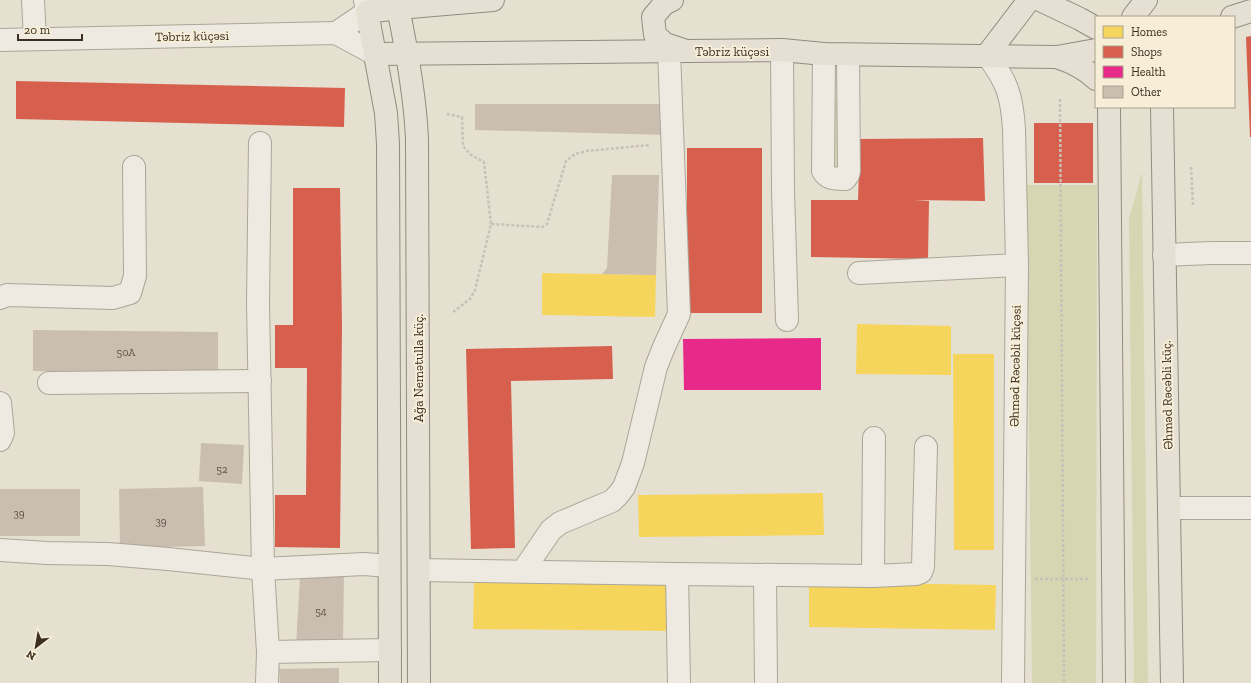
<svg xmlns="http://www.w3.org/2000/svg" width="1251" height="683" font-family="'Zilla Slab',serif">
  <rect width="100%" height="100%" fill="#e6e0d0"/>
  <!-- green -->
  <g fill="#d6d6b3">
    <polygon points="834,101 839,102 844,166 830,166"/>
    <polygon points="1142,172 1148,683 1134,683 1129,219"/>
    <polygon points="1026,185 1097,185 1096,683 1032,683"/>
  </g>
  <!-- homes -->
  <g fill="#f6d55c">
    <polygon points="542,273 656,275 655,317 542,315"/>
    <polygon points="857,324 951,326 951,375 856,374"/>
    <polygon points="953,354 994,354 994,550 954,550"/>
    <polygon points="823,493 824,535 639,537 638,495"/>
    <polygon points="474,581 670,583 670,631 473,629"/>
    <polygon points="809,582 996,585 995,630 809,627"/>
  </g>
  <!-- shops -->
  <g fill="#d6604d">
    <polygon points="1251,36 1251,137 1250,137 1246,37"/>
    <polygon points="16,81 345,88 344,127 16,119"/>
    <rect x="1034" y="123" width="59" height="60"/>
    <polygon points="983,138 985,201 914,200 929,201 928,259 811,257 811,200 858,200 860,139"/>
    <rect x="687" y="148" width="75" height="165"/>
    <polygon points="293,188 340,188 342,326 340,548 275,547 275,495 306,495 307,368 275,368 275,325 293,325"/>
    <polygon points="612,346 613,379 511,381 515,548 471,549 466,349"/>
  </g>
  <!-- health -->
  <polygon fill="#e7298a" points="821,338 821,390 684,390 683,339"/>
  <!-- building -->
  <g fill="#cabeb1">
    <polygon points="475,104 666,104 668,135 475,130"/>
    <polygon points="612,175 659,175 656,275 602,274 607,268"/>
    <polygon points="33,330 218,332 218,374 33,371"/>
    <polygon points="201,443 244,445 242,484 199,481"/>
    <polygon points="203,487 205,546 120,548 119,489"/>
    <rect x="0" y="489" width="80" height="47"/>
    <polygon points="344,573 343,646 296,644 300,578"/>
    <polygon points="339,668 339,683 280,683 279,669"/>
  </g>
  <g fill="none" stroke-linecap="round" stroke-linejoin="round">
    <defs>
      <g id="minor">
        <polyline points="33,0 35,39"/>
        <polyline points="336,33 367,12 365,0"/>
        <polyline points="0,40 336,33 375,54"/>
        <polyline points="782,50 783,191 787,320"/>
        <path d="M 824,54 L 823,171 C 828,180 836,178 845,179 L 848,175 L 849,171 L 848,55"/>
        <path d="M 987,55 C 1007,81 1012,96 1014,129 L 1017,265 L 1013,683"/>
        <polyline points="260,143 258,303 263,569 364,564 389,566"/>
        <polyline points="1164,255 1211,253 1251,253"/>
        <polyline points="859,273 1017,265"/>
        <polyline points="0,298 7,295 113,298 130,293 135,276 134,167"/>
        <polyline points="49,383 260,381"/>
        <polyline points="0,403 3,433 0,440"/>
        <polyline points="1169,508 1251,508"/>
        <polyline points="0,550 47,553 108,554 168,559 263,569 268,652 267,683"/>
        <polyline points="419,570 677,574 873,576 916,574 921,572 923,567 926,447"/>
        <polyline points="523,571 551,530 560,523 612,501 618,495 624,487 633,463 656,367 664,347 679,314 669,51"/>
        <polyline points="677,574 679,683"/>
        <polyline points="765,575 766,683"/>
        <polyline points="873,576 874,438"/>
        <polyline points="268,652 390,650"/>
      </g>
      <g id="major">
        <polyline points="672,0 664,4 653,17 655,35 665,44 683,50"/>
        <polyline points="1040,0 1080,19 1096,28"/>
        <path d="M 398,8 C 407,51 415,95 417,139 L 419,683"/>
        <polyline points="1133,17 1146,0"/>
        <polyline points="1232,17 1251,11"/>
        <polyline points="375,54 782,50 824,54 1057,57 1096,50"/>
        <polyline points="987,55 1029,0"/>
        <path d="M 1057,57 C 1072,62 1085,68 1096,79"/>
        <polyline points="1109,107 1114,683"/>
        <polyline points="1162,107 1172,683"/>
        <polyline points="390,683 388,144 386,113 367,12 398,8 493,0"/>
      </g>
    </defs>
    <!-- minor casing -->
    <use href="#minor" stroke="#aca599" stroke-width="24"/>
    <!-- major casing -->
    <use href="#major" stroke="#918b80" stroke-width="24"/>
    <!-- path -->
    <g stroke="#c7c1b8" stroke-width="2.5" stroke-dasharray="3 2" stroke-linecap="butt">
      <polyline points="1060,99 1064,683"/>
      <polyline points="447,114 462,117 463,146 471,155 484,162 491,224"/>
      <polyline points="1191,167 1193,205"/>
      <polyline points="453,312 470,299 475,290 491,224 542,227 547,224 566,161 575,154 587,151 650,145"/>
      <polyline points="1035,579 1088,579"/>
    </g>
    <!-- minor -->
    <use href="#minor" stroke="#eeeae2" stroke-width="22"/>
    <!-- major -->
    <use href="#major" stroke="#e5e0d3" stroke-width="22"/>
  </g>
  <g text-anchor="middle" dominant-baseline="central" stroke-width="4" stroke-linejoin="round" paint-order="stroke">
    <!-- number labels -->
    <g font-size="11" fill="#605244">
      <text x="126" y="352">50A</text>
      <text x="222" y="469">52</text>
      <text x="19" y="513">39</text>
      <text x="161" y="521">39</text>
      <text x="321" y="611">54</text>
    </g>
    <!-- street labels -->
    <g font-size="13" fill="#3c2e20" stroke="#f6eed7">
      <text transform="translate(192 36) rotate(-1)">Təbriz küçəsi</text>
      <text x="732" y="51">Təbriz küçəsi</text>
      <text transform="translate(1015 366) rotate(-89)">Əhməd Rəcəbli küçəsi</text>
      <text transform="translate(418 368) rotate(-90)">Ağa Nemətulla küç.</text>
      <text transform="translate(1167 395) rotate(-91)">Əhməd Rəcəbli küç.</text>
    </g>
  </g>
  <!-- legend -->
  <rect x="1095" y="16" width="140" height="92" fill="#f6eed7" stroke="#aca18e"/>
  <rect x="1103" y="26" width="20" height="12" fill="#f6d55c" stroke="#aca18e"/>
  <text x="1131" y="36" font-size="12" fill="#3c2e20">Homes</text>
  <rect x="1103" y="46" width="20" height="12" fill="#d6604d" stroke="#aca18e"/>
  <text x="1131" y="56" font-size="12" fill="#3c2e20">Shops</text>
  <rect x="1103" y="66" width="20" height="12" fill="#e7298a" stroke="#aca18e"/>
  <text x="1131" y="76" font-size="12" fill="#3c2e20">Health</text>
  <rect x="1103" y="86" width="20" height="12" fill="#cabeb1" stroke="#aca18e"/>
  <text x="1131" y="96" font-size="12" fill="#3c2e20">Other</text>
  <!-- north arrow -->
  <g transform="translate(36 647) rotate(211)" stroke="#f6eed7" stroke-width="3" paint-order="stroke">
  <path d="M0-3L7 15L0 10L-7 15Z" fill="#3c2e20"/>
  <text y="-6" font-size="11" font-weight="bold" text-anchor="middle" fill="#3c2e20">N</text>
  </g>
  <!-- scale -->
  <path d="M18 34v6h64v-6" fill="none" stroke="#3c2e20" stroke-width="2"/>
  <text x="24" y="34" font-size="12" fill="#3c2e20" stroke="#f6eed7" stroke-width="3" paint-order="stroke">20 m</text>
</svg>
